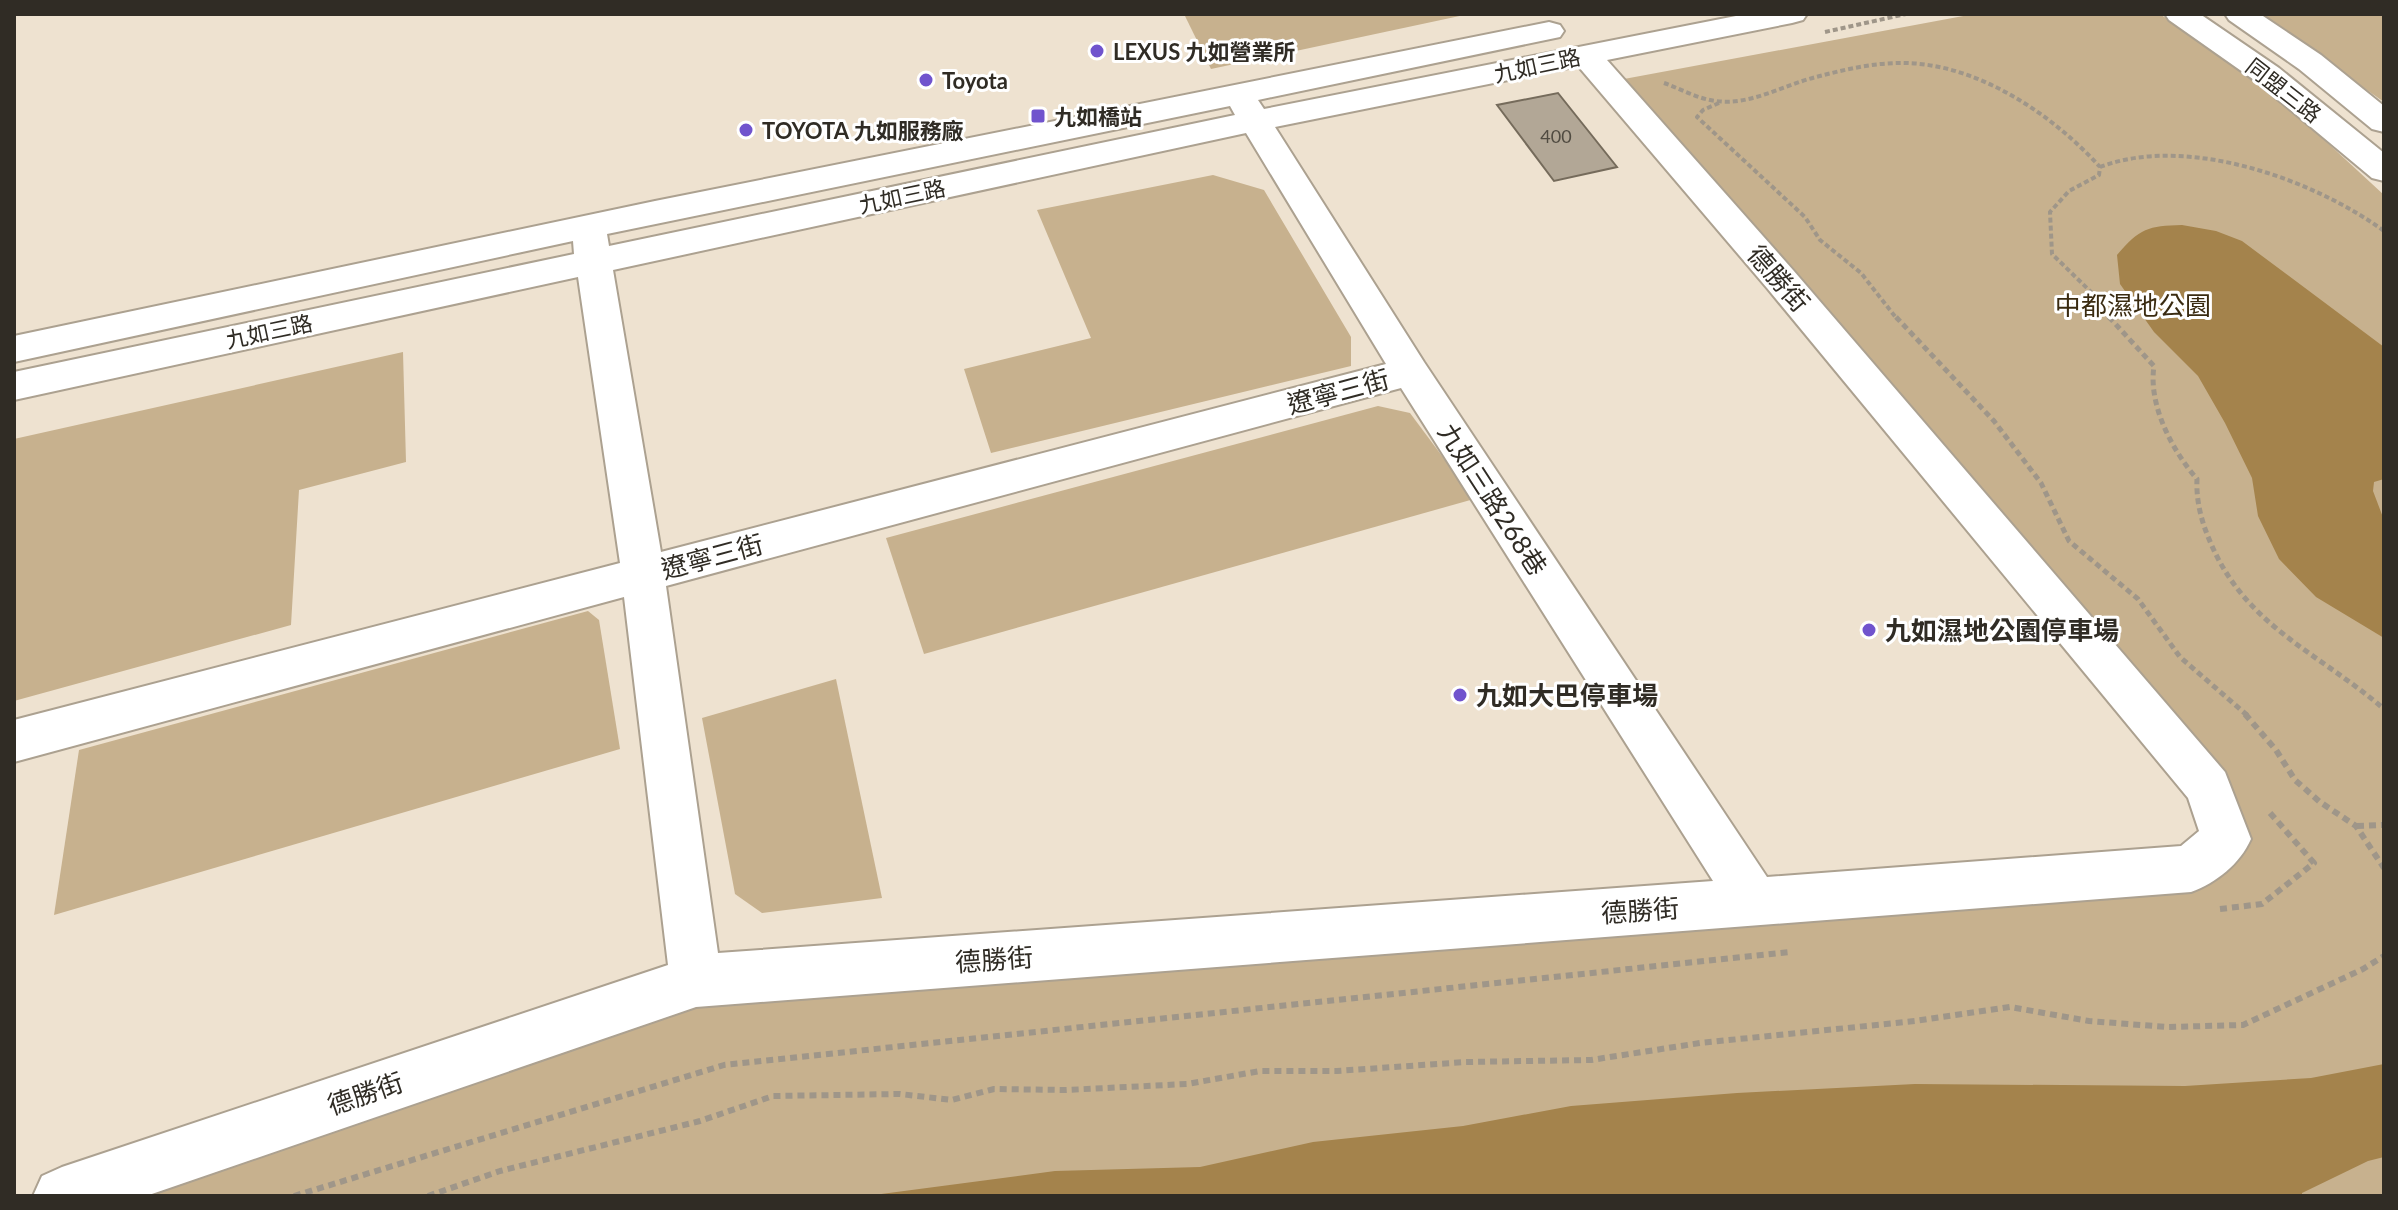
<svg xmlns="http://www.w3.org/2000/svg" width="2398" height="1210" font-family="Lato,'Noto Sans TC',sans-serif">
  <rect width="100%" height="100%" fill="#eee2d0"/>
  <!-- green -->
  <g fill="#c7b18e">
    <polygon points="1184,14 1469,14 1211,69"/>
    <polygon points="1974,14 2160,14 2279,98 2384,195 2384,1196 62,1196 696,981 2191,869 2226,839 2208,787 1624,79"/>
    <polygon points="2258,14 2384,14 2384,102"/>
    <polygon points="1213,175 1264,190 1351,337 1351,366 991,453 964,369 1091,338 1037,210"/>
    <polygon points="403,352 406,462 299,490 291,625 14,701 14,439"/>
    <polygon points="1378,406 1410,413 1474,499 924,654 886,538"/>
    <polygon points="588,611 599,620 620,749 54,915 79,750"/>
    <polygon points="836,679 882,898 762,913 735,894 702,718"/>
  </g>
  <!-- water -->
  <g fill="#a4834c">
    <path d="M 2182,225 L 2216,231 L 2242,241 L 2384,347 L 2384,479 L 2374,482 L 2373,491 L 2384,520 L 2384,638 L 2316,597 L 2279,559 L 2258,516 L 2252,478 L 2225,423 L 2198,376 L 2154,332 L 2120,284 L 2117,255 C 2140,228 2148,226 2182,225 Z"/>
    <polygon points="2384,1064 2384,1157 2368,1161 2302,1193 2302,1196 866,1196 1055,1171 1200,1167 1313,1142 1463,1126 1571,1106 1737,1093 1915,1084 2185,1086 2311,1078"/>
  </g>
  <!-- building -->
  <polygon fill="#b2a796" stroke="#756b5b" stroke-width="2" points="1558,93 1617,167 1554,181 1497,105"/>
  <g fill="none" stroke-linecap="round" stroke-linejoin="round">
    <defs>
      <g id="minor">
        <path d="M 1746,14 L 1807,14 L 1803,20 L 1792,23 L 1607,60 L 1793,270 L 2225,772 L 2251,839 C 2240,864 2216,883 2191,892 L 696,1007 L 146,1196 L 33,1196 L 42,1176 L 62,1167 L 668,965 L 624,597 L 14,762 L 14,720 L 620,563 L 578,277 L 14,400 L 14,372 L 574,254 L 573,241 L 14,362 L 14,336 L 655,201 L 1549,22 L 1560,25 L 1564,31 L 1560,37 L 1258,100 L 1264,109 ZM 1578,66 L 1767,288 L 2188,798 L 2199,831 L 2181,846 L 1767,877 L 1424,362 L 1275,127 ZM 1230,106 L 1235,115 L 609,246 L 607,234 ZM 1246,133 L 1386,364 L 661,552 L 613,270 ZM 1401,388 L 1713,881 L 718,953 L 666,586 Z"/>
        <polygon points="2165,14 2200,14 2279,68 2384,153 2384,181 2372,178 2257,82 2169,20"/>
        <polygon points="2225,14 2260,14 2321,55 2384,106 2384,132 2372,129 2299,69 2229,20"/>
      </g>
    </defs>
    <!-- minor casing -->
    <use href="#minor" stroke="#aca190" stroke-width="4"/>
    <!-- path-far2 -->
    <g stroke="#9f9689" stroke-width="4" stroke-dasharray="5 3" stroke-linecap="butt">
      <polyline points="1825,32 1906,14"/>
      <path d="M 1664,83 C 1681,89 1698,99 1716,101 C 1749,106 1784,85 1816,77 C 1843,70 1872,63 1900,63 C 1975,62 2051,113 2100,167 L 2099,175 L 2069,191 L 2050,212 L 2052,254 L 2091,292 L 2110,319"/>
      <polyline points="1719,103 1703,110 1697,117 1805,217 1820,240 1861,273 1897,319"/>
      <path d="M 2100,167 C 2186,134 2313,179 2384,231"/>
    </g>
    <!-- path-far1 -->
    <g stroke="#9f9689" stroke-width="5" stroke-dasharray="6 4" stroke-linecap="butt">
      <polyline points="1896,317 1994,421 2041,483 2069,541 2138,599 2180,657 2248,716"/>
      <path d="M 2109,317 L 2154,366 C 2148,405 2172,450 2197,479 C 2196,500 2201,520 2209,539 C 2244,626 2318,652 2384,709"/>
    </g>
    <!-- path -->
    <g stroke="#9f9689" stroke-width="6" stroke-dasharray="7 5" stroke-linecap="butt">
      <polyline points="2245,714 2276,750 2295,780 2320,802 2356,826 2384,868"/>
      <polyline points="2357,826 2384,825"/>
      <polyline points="2220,909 2262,904 2314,863 2270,813"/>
      <polyline points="294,1196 724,1065 1789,952"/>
      <polyline points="428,1196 500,1171 700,1121 773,1096 900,1094 952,1100 994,1089 1066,1090 1187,1084 1260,1071 1337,1071 1466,1062 1591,1060 1700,1043 1915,1021 2010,1007 2089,1021 2167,1027 2243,1025 2363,969 2384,956"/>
    </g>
    <!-- minor -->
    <use href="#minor" fill="#fff" fill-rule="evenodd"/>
  </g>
  <!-- markers -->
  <g fill="#7053cd" stroke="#fff" stroke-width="3">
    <circle cx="1097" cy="51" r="8"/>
    <circle cx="926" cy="80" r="8"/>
    <rect x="1030" y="108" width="16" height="16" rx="4"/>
    <circle cx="746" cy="130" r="8"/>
    <circle cx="1869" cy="630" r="8"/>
    <circle cx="1460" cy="695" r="8"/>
  </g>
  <g text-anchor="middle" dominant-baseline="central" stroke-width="6" stroke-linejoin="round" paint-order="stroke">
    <!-- far-number labels -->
    <g font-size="18" fill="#504b41">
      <text x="1556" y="136">400</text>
    </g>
    <!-- far-poi labels -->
    <g font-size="22" font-weight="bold" fill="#302c25" stroke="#fff" text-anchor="start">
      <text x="1113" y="51">LEXUS 九如營業所</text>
      <text x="942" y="80">Toyota</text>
      <text x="1054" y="116">九如橋站</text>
      <text x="762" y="130">TOYOTA 九如服務廠</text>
    </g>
    <!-- far-street labels -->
    <g font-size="22" fill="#302c25" stroke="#fff">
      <text transform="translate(1537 65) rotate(-12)">九如三路</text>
      <text transform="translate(2284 90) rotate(38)">同盟三路</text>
      <text transform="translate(902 196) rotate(-12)">九如三路</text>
      <text transform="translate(269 331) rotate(-12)">九如三路</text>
    </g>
    <!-- street labels -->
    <g font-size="26" fill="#302c25" stroke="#fff">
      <text transform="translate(1779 278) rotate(49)">德勝街</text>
      <text transform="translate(1338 391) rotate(-15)">遼寧三街</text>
      <text transform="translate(1493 499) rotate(57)">九如三路268巷</text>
      <text transform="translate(712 556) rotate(-15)">遼寧三街</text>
      <text transform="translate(1640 910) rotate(-4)">德勝街</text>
      <text transform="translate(994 959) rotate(-4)">德勝街</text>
      <text transform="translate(365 1093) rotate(-19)">德勝街</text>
    </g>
    <!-- park labels -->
    <g font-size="26" fill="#3a2b11" stroke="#fff">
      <text x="2133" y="305">中都濕地公園</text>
    </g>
    <!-- poi labels -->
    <g font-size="26" font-weight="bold" fill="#302c25" stroke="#fff" text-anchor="start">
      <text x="1885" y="630">九如濕地公園停車場</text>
      <text x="1476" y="695">九如大巴停車場</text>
    </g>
  </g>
  <!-- border -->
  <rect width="2398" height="1210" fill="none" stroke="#302c25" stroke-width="32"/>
</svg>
